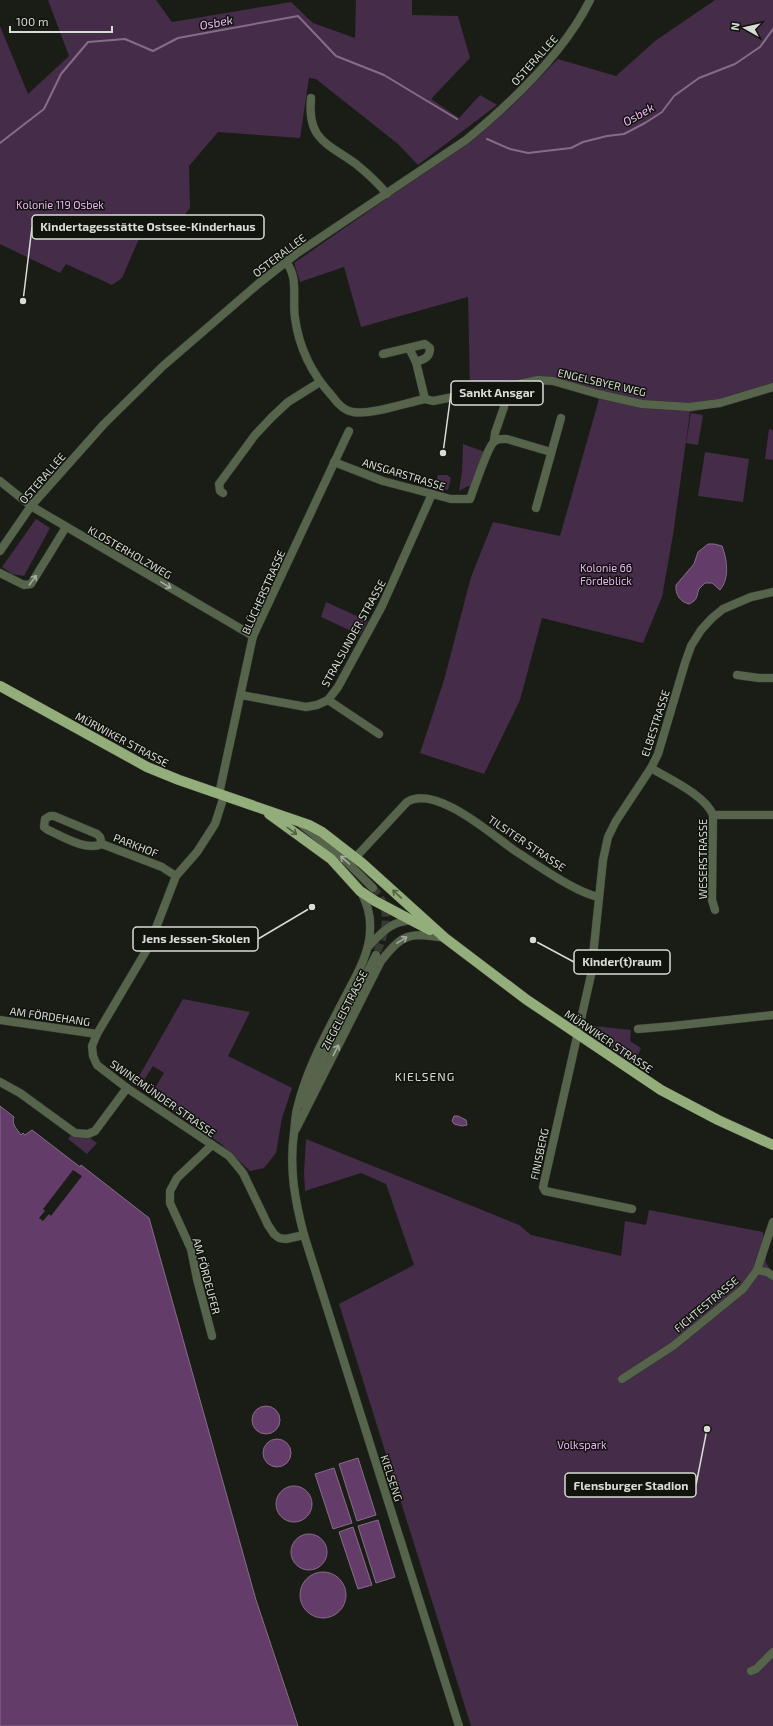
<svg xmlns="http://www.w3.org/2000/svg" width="773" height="1726" font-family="'Exo 2',sans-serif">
  <rect width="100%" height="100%" fill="#191d15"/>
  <!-- green -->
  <g fill="#452c49">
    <polygon points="48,0 156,0 172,22 291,2 313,23 355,38 356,0 412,0 412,15 458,16 470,58 431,99 459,118 480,95 497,105 418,165 398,144 316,79 309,78 300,138 218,132 189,166 190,208 174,228 142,232 122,278 112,285 66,264 60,273 0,244 0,26 28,94 69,56"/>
    <polygon points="715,0 773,0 773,390 720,406 690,412 673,535 662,597 643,643 542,618 520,700 484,774 420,753 444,680 471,577 493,522 560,536 601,392 553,378 470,390 468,297 361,327 344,267 300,282 294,263 474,138 512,106 558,59 616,76 655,41"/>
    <polygon points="691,413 703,415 698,445 686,443"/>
    <polygon points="769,429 773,430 773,460 765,459"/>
    <polygon points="463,444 485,452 471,487 468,486 459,491 462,472"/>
    <polygon points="705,452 749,459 743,502 698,496"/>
    <polygon points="438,475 447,475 451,478 448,490 435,486"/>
    <polygon points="36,519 50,528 24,576 12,574 2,567"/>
    <polygon points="326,602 368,621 360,635 321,617"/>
    <polygon points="183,999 250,1012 228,1056 292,1088 282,1118 276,1153 264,1168 250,1171 220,1143 150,1096 164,1073 153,1066 139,1088 134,1085"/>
    <polygon points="585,1025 631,1030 630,1041 641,1048 634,1064 584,1031"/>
    <polygon points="71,1135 81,1138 89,1137 97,1143 87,1154 68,1139"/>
    <polygon points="306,1139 519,1225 531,1235 621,1256 625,1221 646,1225 649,1210 763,1232 766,1263 773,1273 773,1726 471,1726 339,1304 414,1265 386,1184 361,1173 305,1191 304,1173"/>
  </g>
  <!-- water -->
  <g fill="#643c6a" stroke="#876c8a">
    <path d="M 708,544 L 714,544 L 722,546 C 727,559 730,578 720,590 L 712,583 L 705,583 L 699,589 C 696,597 698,600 689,604 C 680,602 675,594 676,585 L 694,564 L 698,552 Z"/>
    <path d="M 0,1106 L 14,1117 C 11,1124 17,1129 21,1135 L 23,1133 L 25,1135 L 32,1130 L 80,1167 L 81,1165 L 149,1218 L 256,1600 L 298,1726 L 0,1726 Z"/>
    <polygon points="454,1116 458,1116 466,1120 467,1125 462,1126 454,1124 452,1121"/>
    <circle cx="266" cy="1420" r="14"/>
    <circle cx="277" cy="1453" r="14"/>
    <polygon points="358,1458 376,1515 357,1521 339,1464"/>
    <polygon points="334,1468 352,1523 333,1529 315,1474"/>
    <circle cx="294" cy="1504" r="18"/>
    <polygon points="378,1520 395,1577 376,1583 358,1526"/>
    <polygon points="353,1527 372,1585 358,1589 339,1532"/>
    <circle cx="309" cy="1552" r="18"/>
    <circle cx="323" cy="1595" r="23"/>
  </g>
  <!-- pier -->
  <polygon fill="#191d15" points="73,1170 82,1176 51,1216 49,1214 43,1221 39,1218 45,1211 43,1209"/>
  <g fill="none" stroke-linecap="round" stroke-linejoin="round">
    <!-- stream -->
    <g stroke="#876c8a" stroke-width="2">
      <polyline points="487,139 510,149 528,153 571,148 583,142 607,136 624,134 645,123 662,112 674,96 699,78 735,64 760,47 773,29"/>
      <polyline points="0,143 44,109 61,74 88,42 125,39 153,51 178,38 298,16 336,56 384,75 457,119"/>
    </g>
    <!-- minor-tunnel -->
    <path stroke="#363a32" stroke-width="8" stroke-dasharray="8 4" stroke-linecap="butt" d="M 373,888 C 393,910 386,930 376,955"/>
    <defs>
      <g id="minor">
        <path d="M 311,98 C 307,140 327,143 356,164 C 367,173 378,183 387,194"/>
        <path d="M 286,262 C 299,278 292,298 295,318 C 299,348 312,374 332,396 C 337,403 344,411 353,412 C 372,415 405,403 425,399 L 433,401 L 538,380 L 553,381 L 598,394 L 642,404 L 689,407 L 720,403 L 773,387"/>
        <polyline points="409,348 416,362 425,399"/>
        <path d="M 383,354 L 425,344 L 430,348 C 430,358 424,359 416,362"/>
        <polyline points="494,441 495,433 504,407"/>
        <path d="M 334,462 L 383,481 L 451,499 L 470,499 C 474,489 488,445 495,441 C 499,438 503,439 507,439 L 551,452"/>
        <polyline points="0,481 31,506 253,636"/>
        <polyline points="223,493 220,491 219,484 255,435 272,417 288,402 320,382"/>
        <polyline points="536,508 561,418"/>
        <path d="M 0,551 L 31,506 L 104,424 L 163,366 L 258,284 L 296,254 L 466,140 C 511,103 564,53 590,0"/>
        <polyline points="0,573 24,585 31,584 66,527"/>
        <polyline points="737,675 759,678 773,678"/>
        <polyline points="241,695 306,707 317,705 328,700 338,687 382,606 432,494"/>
        <polyline points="328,700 379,734"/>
        <path d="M 651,768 C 669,779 705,795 713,815 L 712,900 L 715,910"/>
        <polyline points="219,794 253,636 349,431"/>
        <polyline points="224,796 215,824 197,852 176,876 149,946 97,1034 92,1046 93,1056 97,1065 127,1088 229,1156 243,1173 268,1225 274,1234 279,1238 286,1239 304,1235"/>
        <polyline points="713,815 773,815"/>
        <polyline points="302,825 346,861 373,888"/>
        <path d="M 102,844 L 100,837 L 97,834 L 54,816 L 50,816 L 45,819 L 44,827 L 48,830 C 64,837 85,851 102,844 L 162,867"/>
        <path d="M 355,858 L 407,802 C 435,784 491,834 514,850 C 534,863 576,893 599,897"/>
        <polyline points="165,869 176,876"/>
        <path d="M 361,892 C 367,904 371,915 370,930 C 370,955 353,981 342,1003 C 324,1038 306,1071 297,1109 C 295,1117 295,1125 294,1133 C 289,1169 295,1201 304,1235 L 459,1726"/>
        <path d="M 368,947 C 382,932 391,921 413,920"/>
        <polyline points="0,1020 97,1034"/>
        <polyline points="638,1029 673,1026 773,1015"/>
        <polyline points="0,1082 20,1093 75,1133 88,1134 95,1131 127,1088"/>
        <polyline points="303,1104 324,1056 376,955"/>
        <path d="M 296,1129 L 381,961 C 404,932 409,933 445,938"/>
        <polyline points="212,1145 177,1178 170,1191 170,1203 191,1249 197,1279 212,1336"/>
        <polyline points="632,1209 545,1191 543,1187 591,975 603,860 608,837 616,821 651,768 658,754 685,663 691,646 701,630 712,618 723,609 751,597 773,592"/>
        <polyline points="757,1270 767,1272 773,1276"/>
        <polyline points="622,1379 673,1346 743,1289 757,1270 773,1222"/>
        <polyline points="751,1671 756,1669 773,1652"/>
      </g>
      <g id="major">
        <polyline points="0,686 147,767 179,780 309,825 322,832 362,863 445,938 527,1000 661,1090 718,1120 773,1145"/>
        <polyline points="269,814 331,859 360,891 375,901 430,930"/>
      </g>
    </defs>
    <!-- minor casing -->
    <use href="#minor" stroke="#343830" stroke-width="9"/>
    <!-- major casing -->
    <use href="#major" stroke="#343830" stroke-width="11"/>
    <!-- minor -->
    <use href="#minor" stroke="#57644c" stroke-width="8"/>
    <!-- major -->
    <use href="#major" stroke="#93ae7b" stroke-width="10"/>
  </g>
  <!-- one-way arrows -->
  <defs><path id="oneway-shaft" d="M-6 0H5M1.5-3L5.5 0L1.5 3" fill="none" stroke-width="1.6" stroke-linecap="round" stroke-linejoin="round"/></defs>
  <g stroke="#a5ac9f">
    <use href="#oneway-shaft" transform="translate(33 580) rotate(-53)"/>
    <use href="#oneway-shaft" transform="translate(166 585) rotate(31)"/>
    <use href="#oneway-shaft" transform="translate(345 860) rotate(-138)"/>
    <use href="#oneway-shaft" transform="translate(402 940) rotate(-32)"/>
    <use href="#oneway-shaft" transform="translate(336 1050) rotate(-63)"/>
  </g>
  <g stroke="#526144">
    <use href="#oneway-shaft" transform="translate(292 831) rotate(36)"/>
    <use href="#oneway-shaft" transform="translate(397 894) rotate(-137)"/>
  </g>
  <g text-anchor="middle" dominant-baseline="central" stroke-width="3" stroke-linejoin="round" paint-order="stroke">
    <!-- street labels -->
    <g font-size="11" fill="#d9dcd6" stroke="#10140d">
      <text transform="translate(534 60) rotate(-48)">OSTERALLEE</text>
      <text transform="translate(279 255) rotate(-37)">OSTERALLEE</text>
      <text transform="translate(602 382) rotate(13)">ENGELSBYER WEG</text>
      <text transform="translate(404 474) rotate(17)">ANSGARSTRASSE</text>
      <text transform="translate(42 478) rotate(-49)">OSTERALLEE</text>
      <text transform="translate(130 552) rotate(30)">KLOSTERHOLZWEG</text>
      <text transform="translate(263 592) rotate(-66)">BLÜCHERSTRASSE</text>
      <text transform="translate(353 633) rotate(-61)">STRALSUNDER STRASSE</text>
      <text transform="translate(655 723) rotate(-72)">ELBESTRASSE</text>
      <text transform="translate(122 739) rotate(28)">MÜRWIKER STRASSE</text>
      <text transform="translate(527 843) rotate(34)">TILSITER STRASSE</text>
      <text transform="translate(136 845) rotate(21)">PARKHOF</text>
      <text transform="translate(702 859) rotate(-90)">WESERSTRASSE</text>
      <text transform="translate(344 1010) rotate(-63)">ZIEGELEISTRASSE</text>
      <text transform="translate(50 1016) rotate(8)">AM FÖRDEHANG</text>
      <text transform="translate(609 1041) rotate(34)">MÜRWIKER STRASSE</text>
      <text transform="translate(163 1098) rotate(35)">SWINEMÜNDER STRASSE</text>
      <text transform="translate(539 1154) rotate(-78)">FINISBERG</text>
      <text transform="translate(207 1276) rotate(75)">AM FÖRDEUFER</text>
      <text transform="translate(706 1304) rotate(-40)">FICHTESTRASSE</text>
      <text transform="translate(392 1478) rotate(72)">KIELSENG</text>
    </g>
    <!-- park labels -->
    <g font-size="11" fill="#eeaff8" stroke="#10140d">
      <text x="60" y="204">Kolonie 119 Osbek</text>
      <text x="606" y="567">Kolonie 66<tspan x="606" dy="13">Fördeblick</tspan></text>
      <text x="582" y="1444">Volkspark</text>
    </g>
    <!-- water labels -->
    <g font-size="12" font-style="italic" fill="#f5b6fe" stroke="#10140d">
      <text transform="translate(216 22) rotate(-11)">Osbek</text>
      <text transform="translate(638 114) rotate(-30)">Osbek</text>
    </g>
    <!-- neighbourhood labels -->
    <g font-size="12" letter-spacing="1" fill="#d9dcd6" stroke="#10140d">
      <text x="425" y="1076">KIELSENG</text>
    </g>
  </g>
  <!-- callouts -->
  <path fill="none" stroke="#d9dcd6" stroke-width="1.5" d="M23 301L32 227M443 453L451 393M312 907L258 939M533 940L574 962M707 1429L696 1485"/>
  <g fill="#d9dcd6" stroke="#10140d" stroke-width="1.5">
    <circle cx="23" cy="301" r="4"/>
    <circle cx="443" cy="453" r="4"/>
    <circle cx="312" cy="907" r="4"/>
    <circle cx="533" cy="940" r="4"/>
    <circle cx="707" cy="1429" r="4"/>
  </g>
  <g fill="#10140d" stroke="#d9dcd6" stroke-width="1.5">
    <rect x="32" y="215" width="232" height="24" rx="4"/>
    <rect x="451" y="381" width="92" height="24" rx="4"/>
    <rect x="133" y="927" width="125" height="24" rx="4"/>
    <rect x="574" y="950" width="96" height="24" rx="4"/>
    <rect x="565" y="1473" width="131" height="24" rx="4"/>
  </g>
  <g font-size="12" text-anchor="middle" font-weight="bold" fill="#d9dcd6">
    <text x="148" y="231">Kindertagesstätte Ostsee-Kinderhaus</text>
    <text x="497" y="397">Sankt Ansgar</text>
    <text x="196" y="943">Jens Jessen-Skolen</text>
    <text x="622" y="966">Kinder(t)raum</text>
    <text x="631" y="1490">Flensburger Stadion</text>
  </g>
  <!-- north arrow -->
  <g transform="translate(745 28) rotate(278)" stroke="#10140d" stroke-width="3" paint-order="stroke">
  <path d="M0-3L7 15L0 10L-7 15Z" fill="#d9dcd6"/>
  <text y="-6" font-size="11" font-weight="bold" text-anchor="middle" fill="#d9dcd6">N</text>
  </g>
  <!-- scale -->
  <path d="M10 26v6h102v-6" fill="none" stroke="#d9dcd6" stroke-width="2"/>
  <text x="16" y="26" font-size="12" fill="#d9dcd6" stroke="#10140d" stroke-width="3" paint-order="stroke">100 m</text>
</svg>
